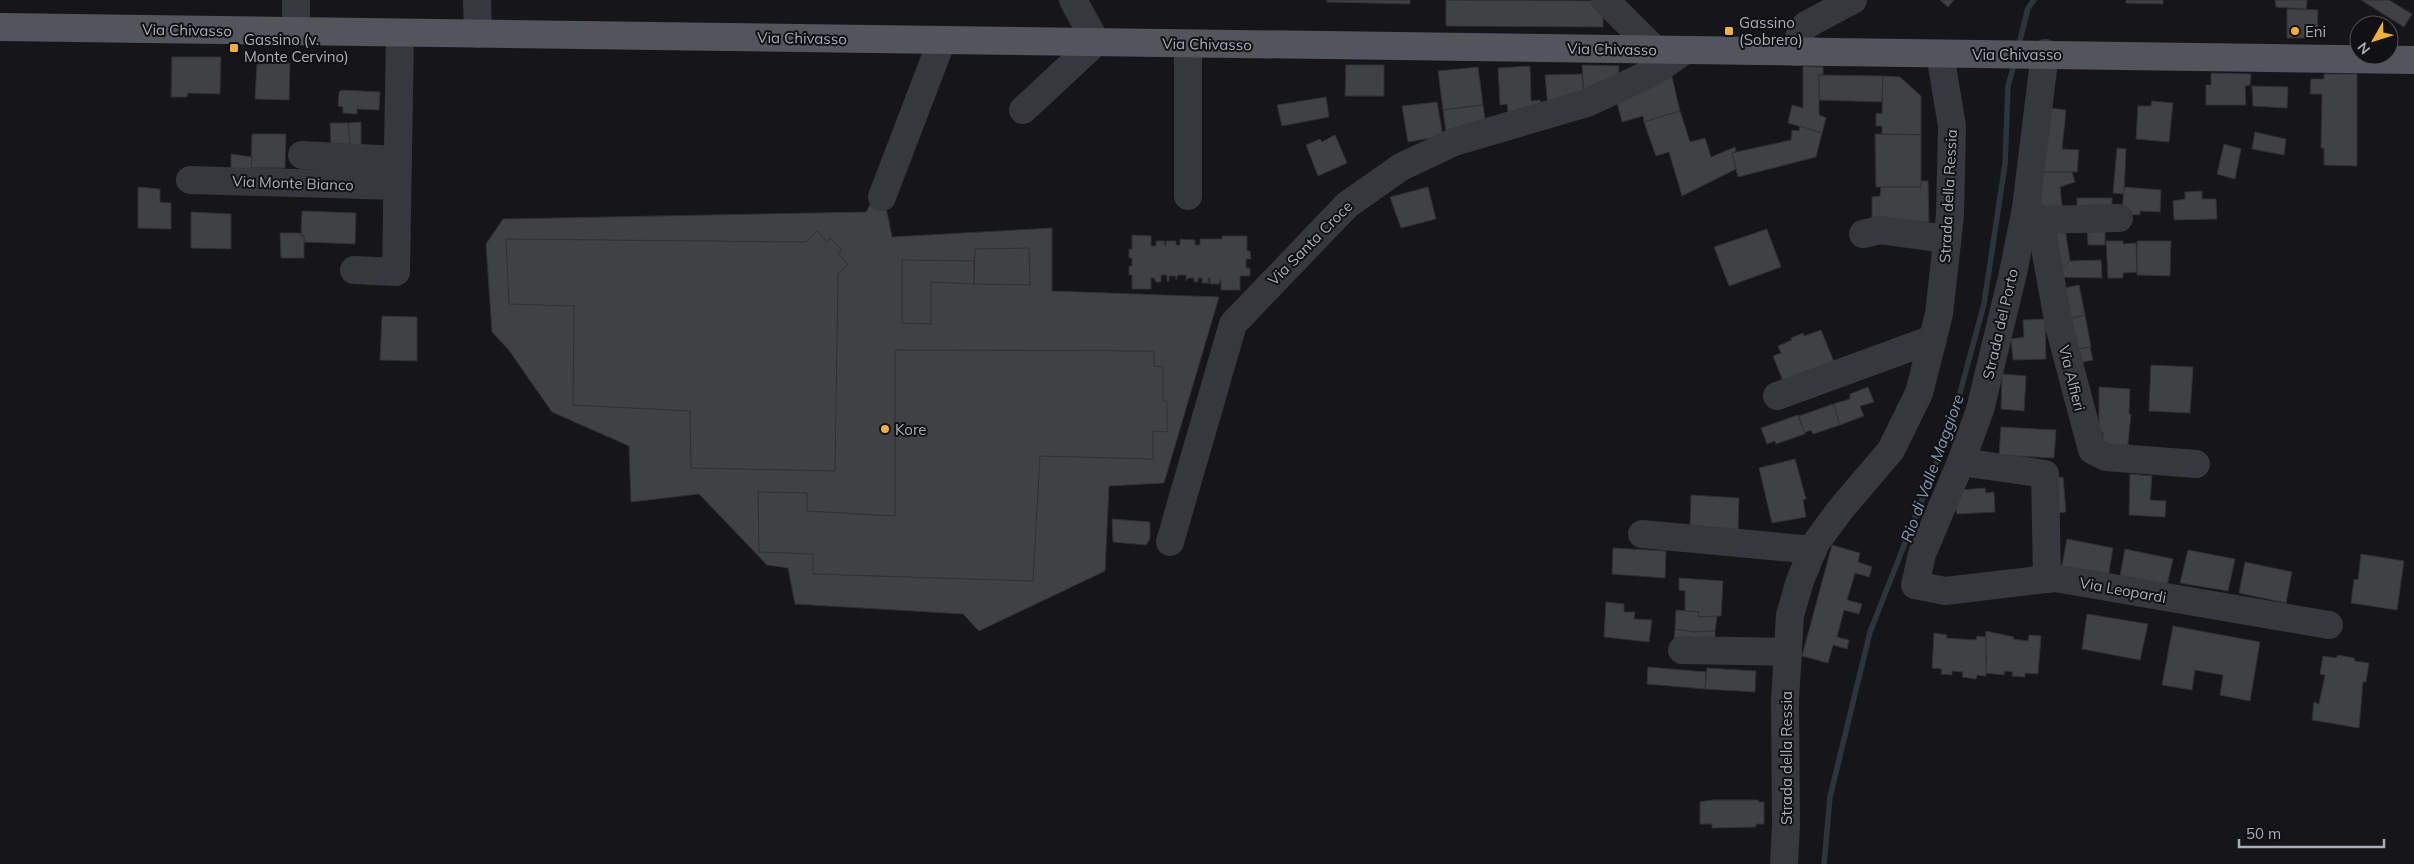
<svg xmlns="http://www.w3.org/2000/svg" width="2414" height="864" font-family="Mulish,sans-serif">
  <rect width="100%" height="100%" fill="#161618"/>
  <g fill="none" stroke-linecap="round" stroke-linejoin="round">
    <!-- stream -->
    <g stroke="#2c353c" stroke-width="5.5">
      <polyline points="2019,44 2028,8 2034,0"/>
      <polyline points="1824,864 1830,797 1870,632 1951,426 1984,304 2005,164 2008,86 2014,65"/>
    </g>
  </g>
  <!-- building -->
  <g fill="#404145" stroke="#303034">
    <polygon points="1327,0 1410,0 1410,4 1327,2"/>
    <polygon points="1446,0 1603,1 1603,27 1446,26"/>
    <polygon points="1940,0 1954,0 1948,7"/>
    <polygon points="2126,0 2163,0 2163,4 2126,3"/>
    <polygon points="2275,0 2307,0 2306,9 2276,7"/>
    <polygon points="2361,0 2389,0 2412,14 2404,27"/>
    <polygon points="2287,9 2318,10 2317,38 2287,38"/>
    <polygon points="172,57 221,57 220,94 188,93 187,97 171,97"/>
    <polygon points="290,63 289,100 255,99 257,64"/>
    <polygon points="1346,65 1384,65 1384,96 1345,96"/>
    <polygon points="1582,65 1619,66 1618,85 1584,95"/>
    <polygon points="1530,66 1531,101 1540,100 1541,110 1509,119 1507,104 1500,105 1498,68"/>
    <polygon points="1803,66 1823,67 1823,74 1819,75 1819,115 1826,118 1822,133 1788,123 1792,105 1803,108"/>
    <polygon points="1478,67 1483,105 1443,110 1438,71"/>
    <polygon points="1671,73 1680,111 1644,122 1643,116 1622,122 1615,94"/>
    <polygon points="2211,73 2251,74 2250,85 2245,86 2246,105 2206,105 2206,85 2211,85"/>
    <polygon points="1582,74 1584,95 1548,108 1545,75"/>
    <polygon points="2324,74 2357,74 2357,166 2324,165 2324,148 2321,148 2322,94 2310,94 2311,79 2324,79"/>
    <polygon points="1819,75 1883,76 1882,102 1819,100"/>
    <polygon points="1883,76 1900,77 1921,96 1921,135 1882,134 1882,126 1876,126 1876,113 1882,114"/>
    <polygon points="2252,86 2288,87 2287,108 2253,106"/>
    <polygon points="342,90 380,92 379,110 357,109 357,114 343,113 343,107 338,106 339,92"/>
    <polygon points="1326,97 1329,117 1282,126 1277,105"/>
    <polygon points="2152,101 2173,103 2169,142 2136,139 2138,106 2151,106"/>
    <polygon points="1437,102 1443,136 1408,142 1402,106"/>
    <polygon points="1483,105 1486,127 1447,140 1443,110"/>
    <polygon points="2042,107 2066,110 2062,149 2079,150 2077,172 2036,172"/>
    <polygon points="1680,111 1690,142 1705,138 1711,157 1735,147 1736,151 1732,153 1736,169 1682,196 1669,152 1656,156 1644,122"/>
    <polygon points="361,122 361,152 350,152 348,123"/>
    <polygon points="330,123 348,123 350,145 331,144"/>
    <polygon points="1800,126 1822,133 1816,157 1738,177 1732,153 1791,140 1792,130 1799,131"/>
    <polygon points="2255,132 2286,139 2284,155 2252,149"/>
    <polygon points="252,134 286,134 285,168 251,168"/>
    <polygon points="1875,134 1921,135 1921,187 1876,187"/>
    <polygon points="1335,135 1347,163 1318,176 1306,145 1320,139 1322,142"/>
    <polygon points="2224,144 2241,149 2235,179 2217,174"/>
    <polygon points="2117,148 2126,149 2124,194 2113,193"/>
    <polygon points="231,154 252,157 251,168 254,168 253,179 231,177"/>
    <polygon points="2036,172 2072,172 2075,182 2060,187 2063,214 2041,215"/>
    <polygon points="1921,181 1928,181 1929,222 1872,222 1872,197 1880,196 1881,187 1921,187"/>
    <polygon points="138,187 160,189 160,202 171,203 171,229 138,228"/>
    <polygon points="1428,187 1436,219 1401,228 1390,197"/>
    <polygon points="2124,187 2161,190 2160,212 2140,211 2140,215 2122,214"/>
    <polygon points="2202,191 2202,199 2216,199 2217,219 2174,220 2173,201 2185,199 2185,192"/>
    <rect x="2077" y="198" width="35" height="18"/>
    <polygon points="873,200 885,203 892,237 1052,228 1052,291 1219,297 1164,483 1109,486 1105,571 979,631 963,614 795,604 788,568 767,565 699,494 631,502 629,446 552,412 508,349 492,332 486,244 503,219 866,212"/>
    <polygon points="302,211 356,213 355,244 304,242 304,236 301,236"/>
    <polygon points="191,212 231,214 231,249 191,248"/>
    <polygon points="2064,222 2070,261 2054,277 2045,226"/>
    <polygon points="2105,222 2105,245 2088,245 2087,223"/>
    <polygon points="1767,229 1781,267 1729,286 1714,247"/>
    <polygon points="817,231 827,242 830,238 842,250 838,253 848,265 838,274 835,471 691,468 690,411 573,405 574,306 509,304 506,239 806,242"/>
    <polygon points="280,233 301,233 301,236 304,236 304,258 281,258"/>
    <polygon points="1132,235 1151,236 1151,246 1156,246 1156,241 1165,241 1164,245 1166,245 1166,241 1176,241 1176,245 1180,245 1180,239 1195,240 1195,245 1200,245 1200,239 1222,239 1222,236 1247,236 1247,251 1250,251 1251,259 1246,259 1246,268 1250,268 1250,276 1240,276 1240,290 1221,290 1221,279 1219,284 1210,284 1210,278 1208,278 1209,283 1202,283 1202,278 1198,278 1198,282 1194,282 1194,278 1188,278 1186,281 1186,275 1178,275 1176,280 1176,276 1169,276 1169,281 1167,281 1167,275 1161,275 1161,282 1156,282 1154,278 1151,278 1151,289 1132,289 1132,275 1129,275 1129,266 1132,266 1132,258 1129,258 1129,249 1132,249"/>
    <polygon points="2106,241 2123,241 2123,244 2136,243 2137,272 2123,273 2123,278 2108,278"/>
    <polygon points="2137,241 2171,241 2170,276 2137,275"/>
    <polygon points="1029,248 1030,285 974,284 975,249"/>
    <polygon points="902,260 974,261 974,284 931,282 931,324 902,323"/>
    <polygon points="2101,260 2102,278 2054,277 2070,261"/>
    <polygon points="2079,285 2085,315 2061,321 2055,290"/>
    <polygon points="2085,315 2091,347 2068,350 2061,321"/>
    <polygon points="382,316 417,317 417,361 380,360"/>
    <polygon points="2045,319 2046,359 2013,360 2011,339 2024,337 2023,320"/>
    <polygon points="1821,330 1834,362 1783,381 1773,356 1781,353 1778,346 1792,340 1791,338 1803,333 1804,336"/>
    <polygon points="2090,347 2093,360 2073,364 2070,350"/>
    <polygon points="895,350 1154,351 1154,366 1163,367 1163,401 1167,401 1167,432 1153,431 1153,459 1040,456 1033,581 813,574 813,554 759,552 758,492 807,493 807,511 895,516"/>
    <polygon points="2151,365 2193,367 2190,413 2149,411"/>
    <polygon points="2002,374 2026,376 2024,411 2001,409"/>
    <polygon points="1868,387 1874,402 1860,406 1864,416 1840,425 1833,404 1850,399 1850,394"/>
    <polygon points="2099,387 2130,389 2129,414 2131,414 2127,452 2103,451 2103,433 2099,431"/>
    <polygon points="1833,404 1840,425 1813,434 1811,430 1804,433 1799,416"/>
    <polygon points="1798,415 1805,434 1776,444 1775,441 1767,444 1761,428"/>
    <polygon points="2001,427 2056,430 2054,458 1999,455"/>
    <polygon points="1795,459 1806,499 1803,500 1806,517 1772,523 1759,468"/>
    <polygon points="2130,474 2152,476 2150,500 2166,501 2165,517 2129,515"/>
    <polygon points="2063,477 2066,512 2051,513 2049,478"/>
    <polygon points="1985,488 1986,493 1994,492 1995,512 1957,514 1954,504 1961,490"/>
    <polygon points="1691,495 1739,498 1738,532 1690,529"/>
    <polygon points="1112,519 1150,522 1150,539 1146,545 1113,542"/>
    <polygon points="2067,539 2113,548 2108,578 2061,570"/>
    <polygon points="1832,545 1860,553 1858,562 1872,567 1869,577 1855,573 1847,600 1862,604 1859,614 1844,610 1837,637 1849,640 1847,649 1833,645 1828,663 1802,656"/>
    <polygon points="1613,548 1666,551 1665,578 1612,574"/>
    <polygon points="2125,549 2173,559 2166,590 2119,581"/>
    <polygon points="2188,550 2235,559 2228,591 2180,583"/>
    <polygon points="2361,554 2404,561 2397,610 2351,603 2354,579 2358,580"/>
    <polygon points="2245,562 2292,572 2286,603 2239,593"/>
    <polygon points="1679,578 1723,581 1721,616 1698,617 1699,612 1685,611 1685,591 1679,590"/>
    <polygon points="1606,602 1624,604 1624,612 1635,612 1634,619 1652,620 1649,642 1604,637"/>
    <polygon points="1676,610 1699,612 1698,617 1717,616 1715,631 1694,632 1675,629"/>
    <polygon points="2087,614 2148,624 2140,660 2082,649"/>
    <polygon points="2173,626 2260,642 2250,701 2220,695 2223,675 2195,670 2192,690 2162,685"/>
    <polygon points="1675,629 1694,632 1715,631 1715,643 1674,641"/>
    <polygon points="1986,631 2014,637 2013,639 2028,641 2029,635 2041,636 2038,674 2025,673 2025,677 2012,676 2013,672 2005,671 2004,675 1985,673 1987,656 1984,656"/>
    <polygon points="1934,633 1947,635 1946,638 1976,640 1977,636 1986,637 1986,676 1977,675 1976,679 1962,677 1963,672 1952,671 1952,675 1941,674 1942,669 1932,668"/>
    <polygon points="2338,655 2354,658 2355,661 2369,663 2366,682 2363,682 2359,728 2312,720 2314,702 2319,704 2325,675 2320,674 2323,656 2336,658"/>
    <polygon points="1648,667 1706,672 1705,689 1647,684"/>
    <polygon points="1707,668 1756,671 1755,692 1705,689"/>
    <polygon points="1712,800 1758,800 1758,802 1764,802 1764,824 1756,824 1756,827 1712,828 1712,824 1700,824 1700,802"/>
  </g>
  <g fill="none" stroke-linecap="round" stroke-linejoin="round">
    <!-- minor -->
    <g stroke="#37383d" stroke-width="28">
      <polyline points="296,0 296,31"/>
      <polyline points="477,0 478,34"/>
      <polyline points="1605,0 1655,50"/>
      <polyline points="1796,52 1799,37 1806,25 1853,0"/>
      <polyline points="2045,53 2026,208 2013,273 1980,410 1961,462 1922,554 1915,585 1945,591 2055,578 2329,625"/>
      <polyline points="1023,110 1096,42 1073,0"/>
      <polyline points="302,155 398,160"/>
      <polyline points="190,180 397,186"/>
      <polyline points="1188,196 1188,44"/>
      <polyline points="882,197 942,40"/>
      <polyline points="2026,208 2040,220 2059,326 2092,450 2106,457 2196,464"/>
      <polyline points="2040,220 2119,218"/>
      <polyline points="1863,234 1880,230 1947,239"/>
      <polyline points="354,270 396,272 400,33"/>
      <polyline points="1777,396 1933,339"/>
      <polyline points="1961,462 2045,474 2047,579"/>
      <polyline points="1642,534 1813,550"/>
      <polyline points="1170,542 1233,324 1347,205 1401,167 1454,142 1587,103 1655,71 1686,50"/>
      <polyline points="1682,650 1788,652"/>
      <polyline points="1784,864 1786,825 1785,700 1790,615 1800,581 1815,544 1840,510 1891,450 1919,393 1939,314 1950,215 1952,126 1940,54"/>
    </g>
    <!-- major -->
    <polyline stroke="#53555c" stroke-width="28" points="0,27 2414,60"/>
  </g>
  <!-- markers -->
  <g fill="#f2b134" stroke="#111113" stroke-width="2">
    <rect x="1724" y="26" width="10" height="10" rx="2.5"/>
    <circle cx="2295" cy="31" r="5"/>
    <rect x="229" y="43" width="10" height="10" rx="2.5"/>
    <circle cx="885" cy="429" r="5"/>
  </g>
  <g text-anchor="middle" dominant-baseline="central" stroke-width="4" stroke-linejoin="round" paint-order="stroke">
    <!-- poi labels -->
    <g font-size="15" fill="#a8adb8" stroke="#111113" text-anchor="start">
      <text x="1739" y="22">Gassino<tspan x="1739" dy="17">(Sobrero)</tspan></text>
      <text x="2305" y="31">Eni</text>
      <text x="244" y="39">Gassino (v.<tspan x="244" dy="17">Monte Cervino)</tspan></text>
      <text x="895" y="429">Kore</text>
    </g>
    <!-- street labels -->
    <g font-size="15" fill="#a8adb8" stroke="#111113">
      <text transform="translate(187 30) rotate(1)">Via Chivasso</text>
      <text transform="translate(802 38) rotate(1)">Via Chivasso</text>
      <text transform="translate(1207 44) rotate(1)">Via Chivasso</text>
      <text transform="translate(1612 49) rotate(1)">Via Chivasso</text>
      <text x="2017" y="54">Via Chivasso</text>
      <text transform="translate(293 183) rotate(2)">Via Monte Bianco</text>
      <text transform="translate(1948 196) rotate(-87)">Strada della Ressia</text>
      <text transform="translate(1310 243) rotate(-45)">Via Santa Croce</text>
      <text transform="translate(2000 324) rotate(-77)">Strada del Porto</text>
      <text transform="translate(2072 378) rotate(76)">Via Alfieri</text>
      <text transform="translate(2123 590) rotate(10)">Via Leopardi</text>
      <text transform="translate(1786 758) rotate(-90)">Strada della Ressia</text>
    </g>
    <!-- water labels -->
    <g font-size="16" font-style="italic" fill="#7f9bb3" stroke="#111113">
      <text transform="translate(1932 468) rotate(-70)">Rio di Valle Maggiore</text>
    </g>
  </g>
  <!-- north arrow -->
  <g transform="translate(2374 40) rotate(231)"><circle r="24" fill="#111113" stroke="#4d4f55"/>
  <path d="M0-4L9 19L0 12L-9 19Z" fill="#f2b134"/>
  <text y="-8" font-size="14" font-weight="bold" text-anchor="middle" fill="#a8adb8">N</text>
  </g>
  <!-- scale -->
  <path d="M2239 839v8h145v-8" fill="none" stroke="#a8adb8" stroke-width="2.5"/>
  <text x="2246" y="839" font-size="15" fill="#a8adb8" stroke="#111113" stroke-width="4" paint-order="stroke">50 m</text>
</svg>
